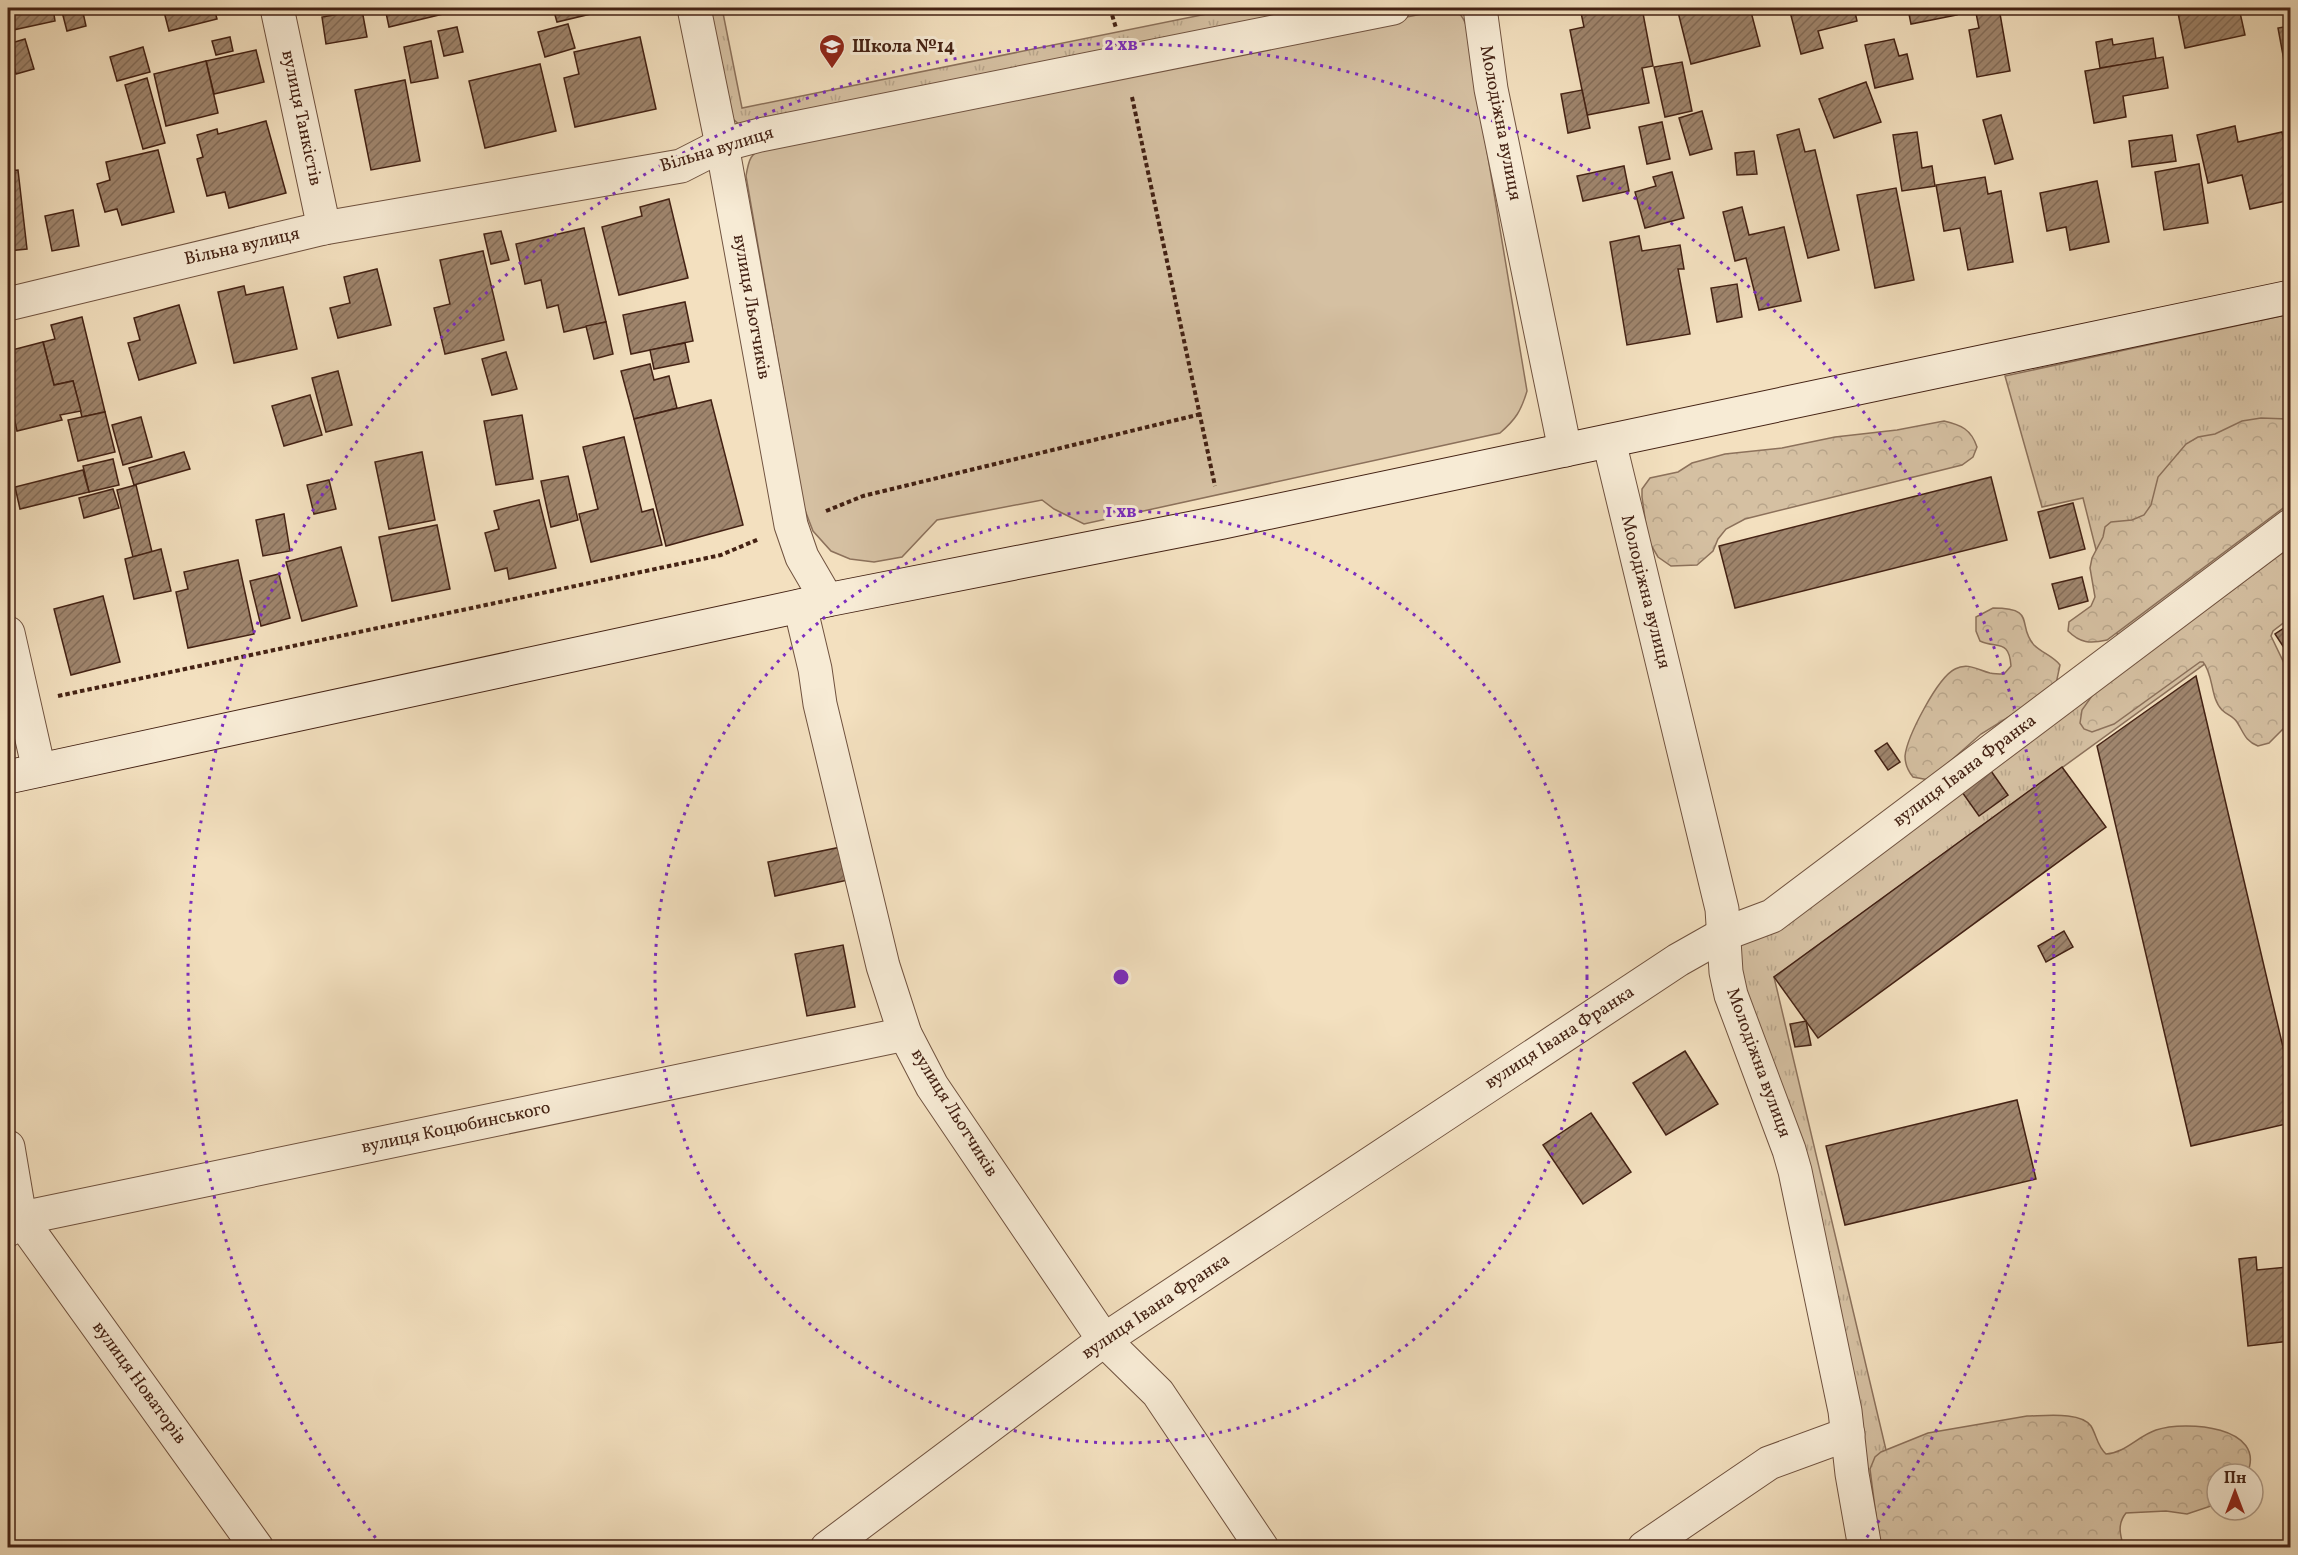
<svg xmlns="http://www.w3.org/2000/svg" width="2298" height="1555" font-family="Vollkorn,serif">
  <defs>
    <pattern id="grass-tufts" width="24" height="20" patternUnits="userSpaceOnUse" patternTransform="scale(1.5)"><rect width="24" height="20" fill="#d5c0a2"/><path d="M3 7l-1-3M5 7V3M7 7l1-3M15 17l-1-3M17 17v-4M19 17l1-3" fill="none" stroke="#b8a58b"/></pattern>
    <pattern id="forest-crowns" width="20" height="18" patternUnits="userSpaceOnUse" patternTransform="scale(1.5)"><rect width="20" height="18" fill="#d5c0a2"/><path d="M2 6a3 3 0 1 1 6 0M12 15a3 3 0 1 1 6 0" fill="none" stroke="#b8a58b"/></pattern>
    <pattern id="building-hatch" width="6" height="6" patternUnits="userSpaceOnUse" patternTransform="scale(1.5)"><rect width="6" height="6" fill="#9f856d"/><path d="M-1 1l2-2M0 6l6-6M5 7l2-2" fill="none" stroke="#836c58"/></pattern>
  </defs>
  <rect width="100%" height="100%" fill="#f3e0bf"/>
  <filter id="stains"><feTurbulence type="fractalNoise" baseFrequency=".00333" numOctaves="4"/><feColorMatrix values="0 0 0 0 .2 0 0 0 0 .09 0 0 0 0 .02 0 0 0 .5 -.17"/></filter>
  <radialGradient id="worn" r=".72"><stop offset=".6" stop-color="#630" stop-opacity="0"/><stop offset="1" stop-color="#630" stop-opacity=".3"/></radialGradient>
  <!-- grass -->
  <g fill="url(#grass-tufts)" stroke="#8c715b" stroke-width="1.5">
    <polygon points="708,8 722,8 742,108 1236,8 1332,8 740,125 733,119"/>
    <polygon points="2290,314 2290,512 2119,641 2083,498 2042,507 2005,376"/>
    <polygon points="2290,541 2290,602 1774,977 1909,1547 1875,1547 1740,996 1740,937"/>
  </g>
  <!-- forest -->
  <g fill="url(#forest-crowns)" stroke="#8c715b" stroke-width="1.5">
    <path d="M 2261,418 L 2290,419 L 2290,503 L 2107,640 C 2090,644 2080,643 2068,631 L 2069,622 L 2091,606 L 2095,597 L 2090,568 L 2092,558 L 2103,537 L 2105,527 L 2111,522 L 2132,520 L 2144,515 L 2151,505 L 2158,477 L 2186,444 L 2198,437 L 2215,434 L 2242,421 Z"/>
    <path d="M 1944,421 C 1961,425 1971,429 1977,447 L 1973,457 L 1962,465 L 1745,519 L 1726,529 L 1718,539 L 1713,551 L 1697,565 L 1671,566 L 1658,557 L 1648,540 L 1642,497 L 1642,489 L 1650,478 L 1678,472 L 1692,463 L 1725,454 L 1782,448 L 1835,437 L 1897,430 Z"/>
    <path d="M 2290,547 L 2290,618 L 2273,631 L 2271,636 L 2285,665 L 2290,671 L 2290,722 L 2269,743 L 2258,746 C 2245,741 2244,733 2237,722 C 2233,716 2227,715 2222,710 C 2210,698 2214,675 2203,662 L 2200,662 L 2114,724 L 2092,732 L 2084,729 L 2080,723 L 2082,710 L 2094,693 Z"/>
    <path d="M 1993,608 C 2038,608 2016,625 2034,645 C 2042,653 2053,656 2060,665 L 2056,684 L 2036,700 L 1981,734 L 1929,780 L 1913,777 C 1908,771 1905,765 1905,756 C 1907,737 1937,678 1955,669 C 1968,662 1978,670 1990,673 C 1995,674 2000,674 2004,674 L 2011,666 C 2009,639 1998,649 1980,641 L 1976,631 L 1976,617 Z"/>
    <path d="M 2027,1416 C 2043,1416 2081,1411 2091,1426 C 2097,1436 2097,1446 2106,1454 C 2125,1453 2138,1436 2156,1430 C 2185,1420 2268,1426 2247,1474 L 2217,1474 L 2217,1504 L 2187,1514 L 2166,1511 L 2126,1513 C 2117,1524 2120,1535 2124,1548 L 1880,1547 L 1870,1469 L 1875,1457 L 1881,1452 L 1928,1433 Z"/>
  </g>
  <!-- green -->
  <path fill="#d5c0a2" stroke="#8c715b" stroke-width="1.5" d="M 1447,9 C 1458,11 1462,14 1466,25 L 1527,391 C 1521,411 1516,419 1500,433 L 1084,524 L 1054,509 L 1042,500 L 937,520 L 902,557 L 874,562 L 850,559 L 831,551 L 813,531 L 803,505 L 746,176 C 749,158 750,155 766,145 Z"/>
  <!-- building -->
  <g fill="url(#building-hatch)" stroke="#442214" stroke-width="1.5">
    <polygon points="8,8 53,8 55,21 13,30"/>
    <polygon points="61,8 82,8 86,26 67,31"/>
    <polygon points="163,8 214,8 217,19 169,31"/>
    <polygon points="385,8 468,8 389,27"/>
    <polygon points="553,8 616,8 557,22"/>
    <polygon points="1580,8 1642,8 1653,66 1642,68 1649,103 1587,115 1570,30 1584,27"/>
    <polygon points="1677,8 1750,8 1760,46 1691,64"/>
    <polygon points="1789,8 1854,8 1857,21 1818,31 1823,48 1801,54"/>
    <polygon points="1893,8 1956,8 1957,15 1911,24 1908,9 1894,11"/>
    <polygon points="1975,8 1999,8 2010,71 1977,77 1969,30 1979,28"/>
    <polygon points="2177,8 2239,8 2245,35 2185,48"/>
    <polygon points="362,10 367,37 326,44 322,17"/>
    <polygon points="568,24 575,48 545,57 538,32"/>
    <polygon points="2290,26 2290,93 2278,28"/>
    <polygon points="457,27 463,52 444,56 438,31"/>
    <polygon points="230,37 233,51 216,55 212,41"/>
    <polygon points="640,37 656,109 575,127 564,78 579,74 574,52"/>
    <polygon points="2153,38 2156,59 2100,68 2096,42 2112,39 2113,45"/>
    <polygon points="25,39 34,69 16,74 12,60 8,61 8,44"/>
    <polygon points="1894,39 1899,56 1907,54 1913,79 1875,88 1865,45"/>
    <polygon points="431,41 438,78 411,83 404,47"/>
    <polygon points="143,47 150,72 117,81 110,57"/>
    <polygon points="256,50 264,82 214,94 206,61"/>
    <polygon points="2163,57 2168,88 2123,96 2126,117 2094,123 2085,71"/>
    <polygon points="206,61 218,113 166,126 154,74"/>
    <polygon points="1682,62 1692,111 1665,117 1654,67"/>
    <polygon points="540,64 556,131 485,148 469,81"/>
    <polygon points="147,78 165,143 143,149 125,85"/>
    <polygon points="405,80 420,161 371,170 355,90"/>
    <polygon points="1866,82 1881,122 1834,138 1819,99"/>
    <polygon points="1582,90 1590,128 1568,133 1561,94"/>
    <polygon points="1702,111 1712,149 1690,155 1679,118"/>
    <polygon points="2001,115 2013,159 1995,164 1983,120"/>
    <polygon points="266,121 286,193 229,208 225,192 207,196 197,159 203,157 197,135 217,129 218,134"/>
    <polygon points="1662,122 1670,159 1647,164 1639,127"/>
    <polygon points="2235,126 2238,142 2282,132 2290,167 2290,200 2250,209 2242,175 2208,183 2197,135"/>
    <polygon points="1799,129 1805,152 1815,150 1839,250 1808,258 1777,135"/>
    <polygon points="1917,132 1922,168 1932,166 1935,186 1902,191 1893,135"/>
    <polygon points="2172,135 2176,161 2132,167 2129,141"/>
    <polygon points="158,150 174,212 122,225 117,209 105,212 97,184 110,180 106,162"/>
    <polygon points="1754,151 1757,174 1737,175 1735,153"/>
    <polygon points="2199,164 2208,223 2164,230 2155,172"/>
    <polygon points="1624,166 1629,191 1583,201 1577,176"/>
    <polygon points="18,170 27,249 8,251 8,171"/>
    <polygon points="1672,172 1684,218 1645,228 1635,192 1656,186 1653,177"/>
    <polygon points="1985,177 1988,194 2001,191 2013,262 1968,270 1960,228 1944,231 1936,185"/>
    <polygon points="2097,181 2109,242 2070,250 2066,227 2047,231 2040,193"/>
    <polygon points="1896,188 1914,280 1875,288 1857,195"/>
    <polygon points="669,199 688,278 619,295 602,227 642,216 640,207"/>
    <polygon points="1742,207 1749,235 1784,227 1801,301 1759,310 1746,258 1735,261 1723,212"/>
    <polygon points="73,210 79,246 52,251 45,216"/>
    <polygon points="584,228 606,322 564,332 558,305 547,308 541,280 525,284 516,244"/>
    <polygon points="501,231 509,260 491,264 484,234"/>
    <polygon points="1639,236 1642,251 1680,245 1684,269 1678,269 1690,334 1627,345 1610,242"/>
    <polygon points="483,251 504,340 445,354 434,308 450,304 440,260"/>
    <polygon points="377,269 391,325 338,338 330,308 350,303 344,277"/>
    <polygon points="1737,284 1742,317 1717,322 1711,288"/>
    <polygon points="244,286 246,295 283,287 297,349 234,363 218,292"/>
    <polygon points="685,302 693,341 631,354 623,315"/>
    <polygon points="179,305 196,363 139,380 128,343 140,340 134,318"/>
    <polygon points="82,317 105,412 82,417 73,381 54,385 43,342 55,339 51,325"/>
    <polygon points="606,322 613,354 594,359 586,326"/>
    <polygon points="43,342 54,385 73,381 81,411 60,415 62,420 17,431 8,391 8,351"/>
    <polygon points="685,343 689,362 654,369 650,350"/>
    <polygon points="506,352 517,389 492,395 482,359"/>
    <polygon points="650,364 654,380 669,376 677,408 634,419 621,371"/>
    <polygon points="338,371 352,425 326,432 312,378"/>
    <polygon points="310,395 322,435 284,446 272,406"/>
    <polygon points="711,400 743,525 666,546 634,419"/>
    <polygon points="105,412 115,452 78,461 68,420"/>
    <polygon points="522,415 533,479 496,485 484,421"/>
    <polygon points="141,417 152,457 123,465 112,425"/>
    <polygon points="624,437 642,512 653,509 662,545 591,562 579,514 598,509 583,447"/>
    <polygon points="184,452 190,469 134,485 129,468"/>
    <polygon points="422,452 435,520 389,529 375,462"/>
    <polygon points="113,459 119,485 89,492 83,466"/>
    <polygon points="83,470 89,492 20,509 15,487"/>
    <polygon points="568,476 578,520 551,527 541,481"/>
    <polygon points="1991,477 2007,540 1735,608 1719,546"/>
    <polygon points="329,480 336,509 314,514 307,485"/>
    <polygon points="136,485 152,552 133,557 117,490"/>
    <polygon points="113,489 119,508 84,518 79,498"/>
    <polygon points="539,500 556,568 509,579 507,568 495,571 485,533 499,529 494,511"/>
    <polygon points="2073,503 2085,549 2050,558 2038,512"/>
    <polygon points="284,514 290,551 263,556 256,520"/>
    <polygon points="437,525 450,589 392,601 379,537"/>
    <polygon points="341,547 357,606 302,621 286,562"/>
    <polygon points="161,549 171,591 134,599 125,559"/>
    <polygon points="238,560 254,634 188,648 176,592 188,589 184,572"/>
    <polygon points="279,574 290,618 261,626 250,581"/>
    <polygon points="2082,577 2088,601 2059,609 2052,584"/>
    <polygon points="103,596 120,662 71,675 54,609"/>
    <polygon points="2290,624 2290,657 2275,634"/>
    <polygon points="2196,676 2290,1077 2290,1123 2191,1146 2097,746"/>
    <polygon points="1887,743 1900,762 1888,770 1875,751"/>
    <polygon points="2062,767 2106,827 1818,1038 1774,977"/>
    <polygon points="1991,771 2008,795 1979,816 1962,792"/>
    <polygon points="841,847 848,880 775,896 768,862"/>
    <polygon points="2064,931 2073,947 2046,962 2038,946"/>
    <polygon points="843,945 855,1007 807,1016 795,954"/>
    <polygon points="1806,1021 1811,1045 1795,1047 1790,1024"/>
    <polygon points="1685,1051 1718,1104 1666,1135 1633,1083"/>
    <polygon points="2017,1100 2036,1179 1845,1225 1826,1146"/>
    <polygon points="1591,1113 1631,1172 1583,1204 1543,1145"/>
    <polygon points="2290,1256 2290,1341 2248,1346 2239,1259 2256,1257 2257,1270 2289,1267 2288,1257"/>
  </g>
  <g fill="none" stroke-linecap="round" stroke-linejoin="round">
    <defs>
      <g id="street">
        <polyline points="277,8 324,228"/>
        <polyline points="694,8 722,145 791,525 802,557 827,600"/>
        <polyline points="1480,8 1491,89 1565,450"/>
        <polyline points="8,304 324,228 681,166 722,145 760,135 1393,8"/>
        <polyline points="1609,441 1722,909 1726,972 1731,995 1789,1150 1795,1171 1845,1411 1852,1474 1865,1548"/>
        <polyline points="800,606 815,669 820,704 883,966 905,1034 932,1086 1104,1340 1158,1393 1262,1548"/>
        <polyline points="8,633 39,770"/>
        <polyline points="8,1147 20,1218 8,1230"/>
        <polyline points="20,1218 257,1548"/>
        <polyline points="8,1221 905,1034"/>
        <polyline points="827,1548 1104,1340 1678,960 1724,934 1772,916 2290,526"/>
        <polyline points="1644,1548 1769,1463 1848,1434"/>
      </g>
      <polyline id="secondary" points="8,777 827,600 1223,522 2290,297"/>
    </defs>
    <!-- street casing -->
    <use href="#street" stroke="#70523f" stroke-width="35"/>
    <!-- secondary casing -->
    <use href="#secondary" stroke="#442214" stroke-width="35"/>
    <!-- path -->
    <g stroke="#442214" stroke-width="4" stroke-dasharray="4.5 3" stroke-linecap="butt">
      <polyline points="1110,8 1116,28"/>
      <polyline points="1132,97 1215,486"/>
      <polyline points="826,511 863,496 1201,414"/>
      <polyline points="58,696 721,555 759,539"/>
    </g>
    <!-- street -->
    <use href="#street" stroke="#f7ebd5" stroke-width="33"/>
    <!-- secondary -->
    <use href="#secondary" stroke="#f7ebd5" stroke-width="33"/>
  </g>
  <!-- distance rings -->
  <g fill="none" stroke="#7b2cbf" stroke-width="3" stroke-dasharray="3 6">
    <circle cx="1121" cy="977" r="466"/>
    <path d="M381 1545A933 933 0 1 1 1861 1545"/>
  </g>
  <!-- icons -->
  <defs>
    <symbol id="school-pin" viewBox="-11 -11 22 30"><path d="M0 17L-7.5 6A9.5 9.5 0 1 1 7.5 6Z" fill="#8f2418" stroke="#f7ebd5"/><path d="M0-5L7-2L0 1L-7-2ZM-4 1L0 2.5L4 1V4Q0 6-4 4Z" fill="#fff"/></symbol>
  </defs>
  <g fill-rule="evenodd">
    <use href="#school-pin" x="817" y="32" width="30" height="40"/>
  </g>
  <g text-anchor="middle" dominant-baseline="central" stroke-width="6" stroke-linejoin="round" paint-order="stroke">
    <!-- poi labels -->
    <g font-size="18" font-weight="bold" fill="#442214" stroke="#f7ebd5" text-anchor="start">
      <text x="852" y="47">Школа №14</text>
    </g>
    <!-- street labels -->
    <g font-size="18" fill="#442214" stroke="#f7ebd5">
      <text transform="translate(301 118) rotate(78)">вулиця Танкістів</text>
      <text transform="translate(1500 123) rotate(79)">Молодіжна вулиця</text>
      <text transform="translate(717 150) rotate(-17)">Вільна вулиця</text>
      <text transform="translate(242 247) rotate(-13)">Вільна вулиця</text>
      <text transform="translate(751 307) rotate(80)">вулиця Льотчиків</text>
      <text transform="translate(1645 592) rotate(76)">Молодіжна вулиця</text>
      <text transform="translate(1965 771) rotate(-37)">вулиця Івана Франка</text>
      <text transform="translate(1560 1038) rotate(-33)">вулиця Івана Франка</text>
      <text transform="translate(1758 1063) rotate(70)">Молодіжна вулиця</text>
      <text transform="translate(954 1113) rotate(58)">вулиця Льотчиків</text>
      <text transform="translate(456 1128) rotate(-12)">вулиця Коцюбинського</text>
      <text transform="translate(1156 1307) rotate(-34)">вулиця Івана Франка</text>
      <text transform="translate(139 1383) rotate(54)">вулиця Новаторів</text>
    </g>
  </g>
  <circle cx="1121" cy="977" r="9" fill="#7b2cbf" stroke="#f7ebd5" stroke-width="3"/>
  <g font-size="18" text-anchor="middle" font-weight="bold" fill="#7b2cbf" stroke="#f7ebd5" stroke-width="6" stroke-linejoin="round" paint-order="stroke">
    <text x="1121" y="50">2 хв</text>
    <text x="1121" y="517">1 хв</text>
  </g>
  <!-- margin -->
  <rect width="2298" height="1555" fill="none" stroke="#f3e0bf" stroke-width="30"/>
  <rect x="9" y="9" width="2280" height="1537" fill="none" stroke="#442214" stroke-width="3"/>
  <rect x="15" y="15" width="2268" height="1525" fill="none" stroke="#442214" stroke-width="1.5"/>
  <!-- north arrow -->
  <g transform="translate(2235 1492)"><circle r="28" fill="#f7ebd5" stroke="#af9b88" stroke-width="1.5"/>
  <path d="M0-4.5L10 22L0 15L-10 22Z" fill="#8f2418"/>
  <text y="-9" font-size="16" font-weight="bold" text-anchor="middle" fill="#442214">Пн</text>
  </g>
  <rect width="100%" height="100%" filter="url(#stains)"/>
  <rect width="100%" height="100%" fill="url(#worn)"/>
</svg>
